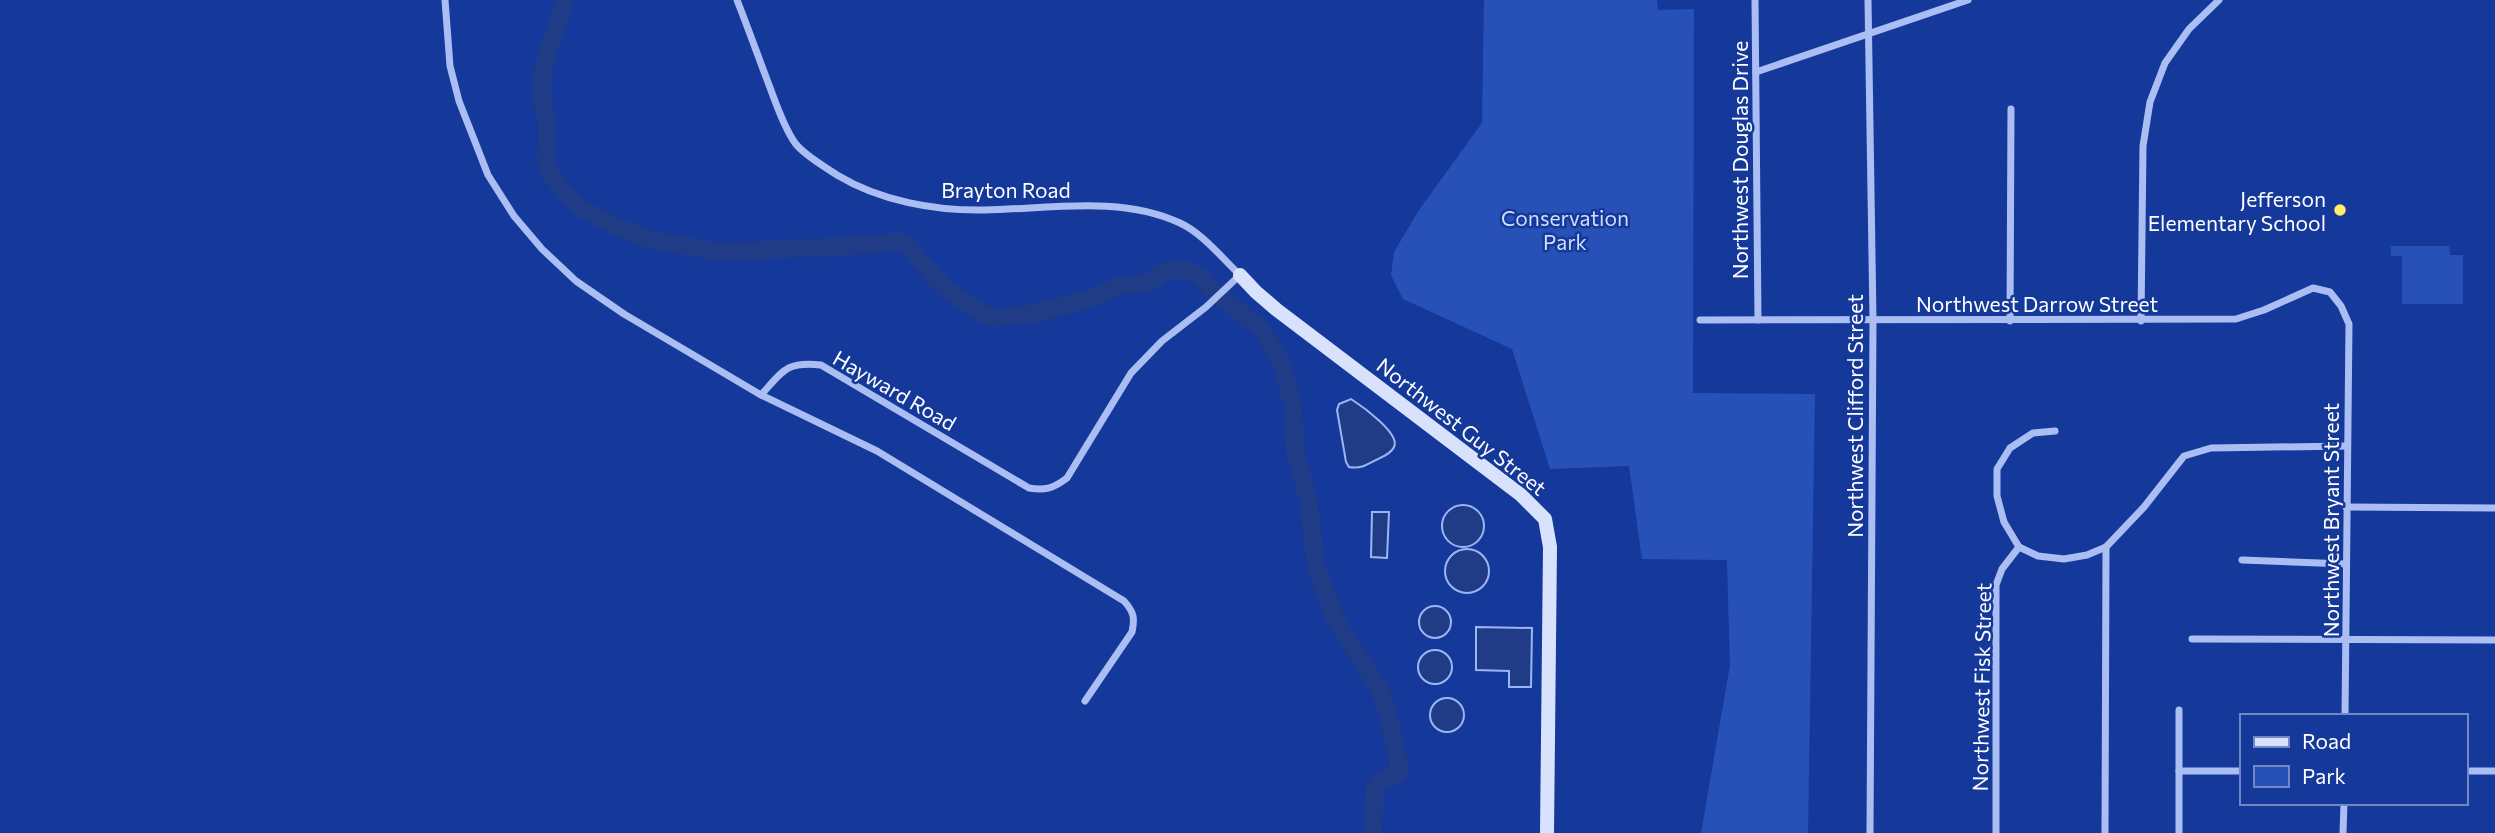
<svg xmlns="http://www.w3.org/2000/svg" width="2495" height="833" font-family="Commissioner,sans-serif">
  <rect width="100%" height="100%" fill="#15399a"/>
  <!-- green -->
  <g fill="#2851b8">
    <polygon points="1484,0 1657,0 1658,10 1694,9 1693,393 1815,394 1808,833 1701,833 1730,665 1727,560 1642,559 1629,466 1550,469 1512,349 1403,299 1391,275 1394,252 1419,210 1482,123"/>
    <polygon points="2391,246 2449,246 2450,255 2463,255 2463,304 2402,304 2402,256 2391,256"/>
  </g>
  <!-- water -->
  <g fill="#213c87" stroke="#9cb6f5" stroke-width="2">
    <path d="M 1351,399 C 1362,406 1401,434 1394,447 C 1391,454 1382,457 1376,460 C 1367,465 1360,469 1349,467 L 1346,462 L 1337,410 L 1339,404 Z"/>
    <circle cx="1463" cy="526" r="21"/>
    <polygon points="1372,512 1389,512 1387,558 1371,557"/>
    <circle cx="1467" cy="571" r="22"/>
    <circle cx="1435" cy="622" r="16"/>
    <polygon points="1476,627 1532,628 1531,687 1509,687 1509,671 1476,670"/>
    <circle cx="1435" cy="667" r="17"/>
    <circle cx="1447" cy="715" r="17"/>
  </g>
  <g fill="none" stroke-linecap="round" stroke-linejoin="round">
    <!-- river -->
    <polyline stroke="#213c87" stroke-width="18" points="565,0 548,52 542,77 542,99 547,121 546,162 551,174 565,193 582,209 621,229 652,240 720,252 872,245 899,241 911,248 917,258 947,290 979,312 995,318 1037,313 1098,296 1119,286 1151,282 1162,272 1172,270 1186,270 1202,277 1209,287 1262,330 1281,362 1293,406 1295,451 1309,503 1316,567 1336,621 1381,691 1388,714 1399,764 1398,774 1381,780 1375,788 1373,833"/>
    <!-- street -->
    <g stroke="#aabef3" stroke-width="7">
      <path d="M 445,0 L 450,66 L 459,101 L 488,175 L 514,216 L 542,249 L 576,281 L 624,314 L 761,395 L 877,451 L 1124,601 C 1134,612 1135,618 1132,632 L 1085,701"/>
      <path d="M 737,0 C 748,28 758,56 769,85 C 776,103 783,126 795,143 C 805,156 824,166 837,175 C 880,201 935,211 985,210 C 1048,209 1120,195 1180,223 C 1202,233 1222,258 1240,275 L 1206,307 L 1162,341 L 1131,373 L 1067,478 C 1054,488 1045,491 1029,488 L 821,365 C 786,361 783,371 761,395"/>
      <polyline points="1755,0 1758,320"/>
      <polyline points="1868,0 1873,320 1870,833"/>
      <polyline points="1756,72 1968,0"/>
      <polyline points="1700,320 2236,319 2264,310 2313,288 2330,292 2341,306 2349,324 2345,716"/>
      <polyline points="2010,321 2011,109"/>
      <polyline points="2141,321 2143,146 2150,102 2165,63 2189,29 2219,0"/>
      <polyline points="2055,431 2033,433 2010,448 1997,469 1997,496 2004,522 2019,547 2038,556 2064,559 2087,555 2106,547 2144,507 2184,456 2211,448 2347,446"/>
      <polyline points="2346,507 2495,508"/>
      <polyline points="2242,560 2346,564"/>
      <polyline points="2192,639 2495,640"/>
      <polyline points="2179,771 2241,771"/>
      <polyline points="2465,771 2495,771"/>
      <polyline points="1996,833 1996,585 2002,569 2019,547"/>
      <polyline points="2105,833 2106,547"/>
      <polyline points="2179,833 2179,710"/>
      <polyline points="2343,833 2344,803"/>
    </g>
    <!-- secondary -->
    <polyline stroke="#d9e2fc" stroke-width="14" points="1240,275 1256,292 1277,310 1521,495 1545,519 1550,547 1547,833"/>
  </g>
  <!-- markers -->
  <circle fill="#ffed6b" stroke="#15399a" stroke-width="2.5" cx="2340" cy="210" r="7"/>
  <g text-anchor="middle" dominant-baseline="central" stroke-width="5" stroke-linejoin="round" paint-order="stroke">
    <!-- street labels -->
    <g font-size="21" fill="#fff" stroke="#15399a">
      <text transform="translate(1739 160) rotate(-90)">Northwest Douglas Drive</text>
      <text x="1006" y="189">Brayton Road</text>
      <text x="2037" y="303">Northwest Darrow Street</text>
      <text transform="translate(895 390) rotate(30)">Hayward Road</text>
      <text transform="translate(1854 416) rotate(-90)">Northwest Clifford Street</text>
      <text transform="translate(1462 426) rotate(38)">Northwest Guy Street</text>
      <text transform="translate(2330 520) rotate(-90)">Northwest Bryant Street</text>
      <text transform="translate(1981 687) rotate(-89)">Northwest Fisk Street</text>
    </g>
    <!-- poi labels -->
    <g font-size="21" fill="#fff" stroke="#15399a" text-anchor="end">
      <text x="2326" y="198">Jefferson<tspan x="2326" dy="24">Elementary School</tspan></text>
    </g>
    <!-- park labels -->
    <g font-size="21" fill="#d1defd" stroke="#15399a">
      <text x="1565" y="217">Conservation<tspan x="1565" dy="24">Park</tspan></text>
    </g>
  </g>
  <!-- legend -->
  <rect x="2240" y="714" width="228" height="91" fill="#15399a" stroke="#7388c2" stroke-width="2"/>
  <rect x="2254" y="737" width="35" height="10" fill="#d9e2fc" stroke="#7388c2" stroke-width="2"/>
  <text x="2302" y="749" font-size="21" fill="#ffffff">Road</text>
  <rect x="2254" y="766" width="35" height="21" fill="#2851b8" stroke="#7388c2" stroke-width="2"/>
  <text x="2302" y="784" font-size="21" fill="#ffffff">Park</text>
</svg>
